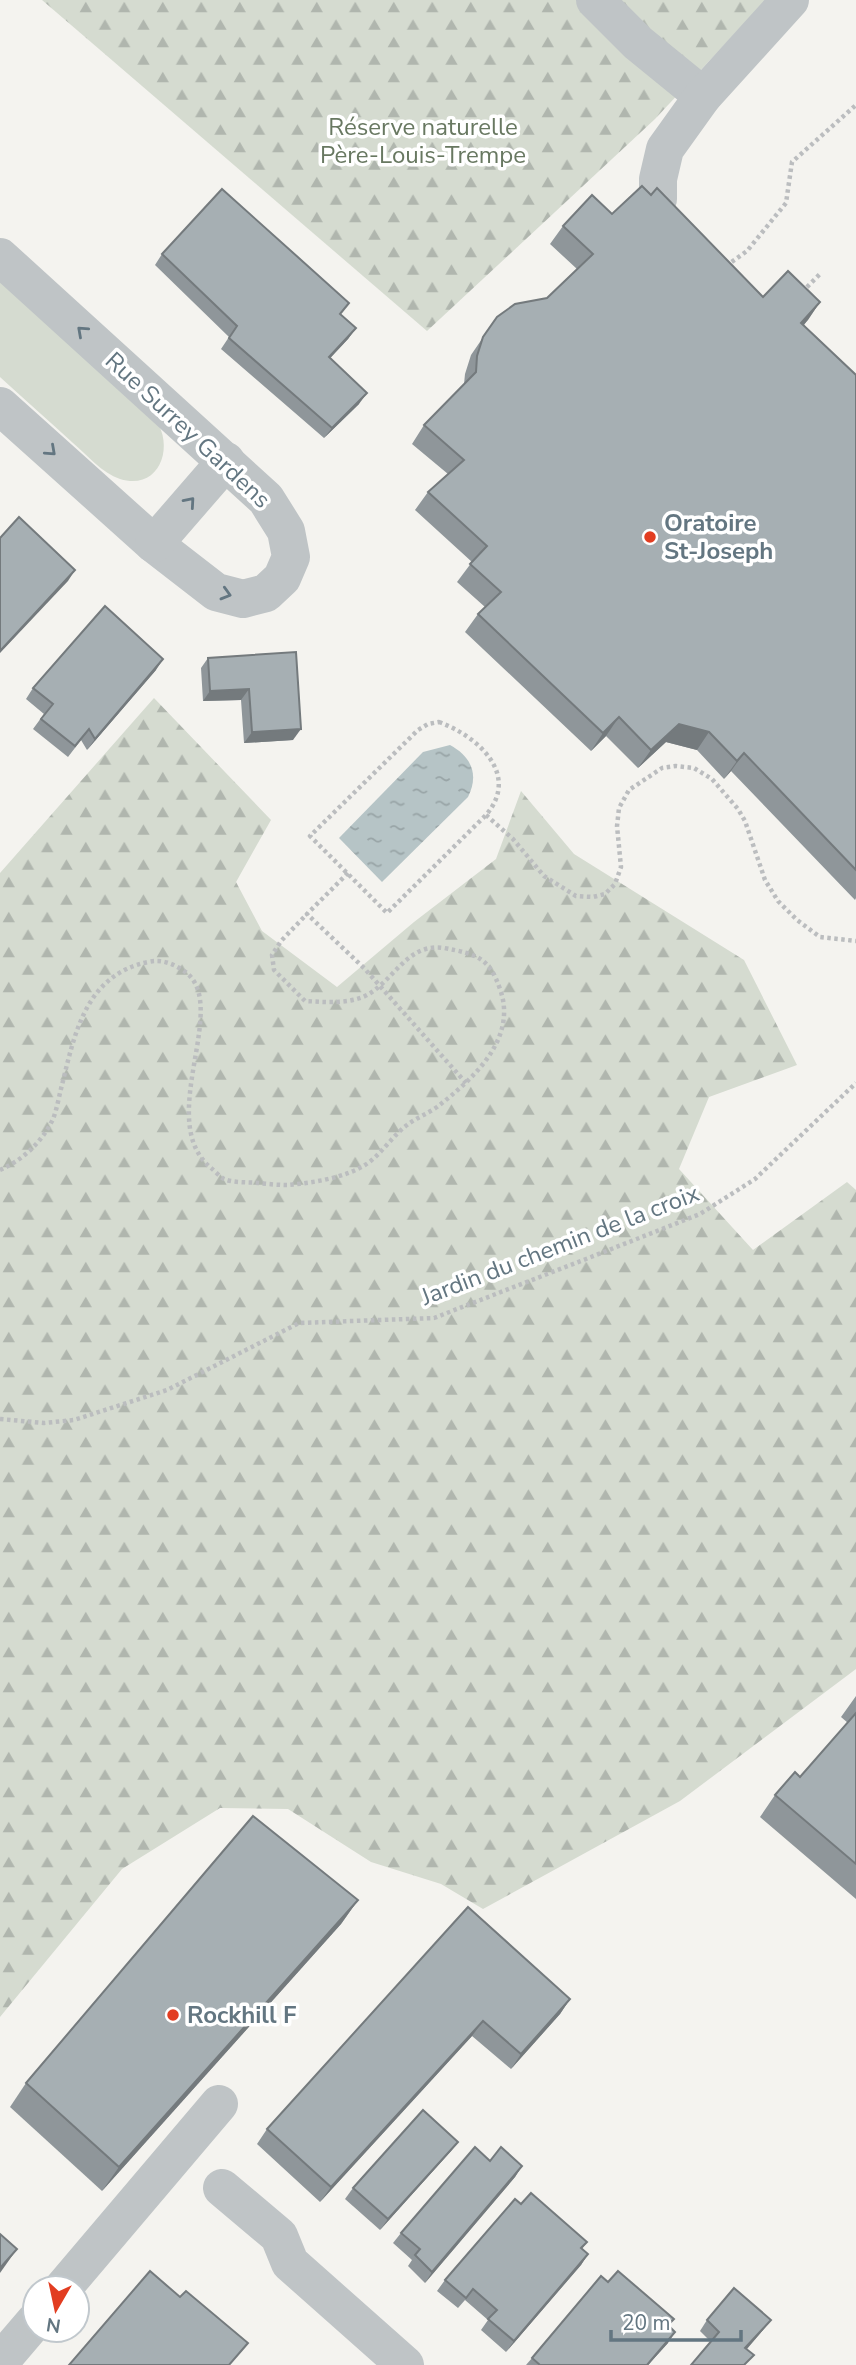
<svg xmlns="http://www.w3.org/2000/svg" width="856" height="2365" font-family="'Nunito Sans',sans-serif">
  <defs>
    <pattern id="forest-firs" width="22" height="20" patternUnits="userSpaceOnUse" patternTransform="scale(1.75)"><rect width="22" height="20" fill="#d5dbd0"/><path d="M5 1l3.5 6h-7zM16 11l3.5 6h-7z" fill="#b0b6ae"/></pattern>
    <pattern id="water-ripples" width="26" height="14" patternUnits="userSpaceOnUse" patternTransform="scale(1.75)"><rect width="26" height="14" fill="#b6c4c6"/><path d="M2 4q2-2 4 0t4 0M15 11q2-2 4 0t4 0" fill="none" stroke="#98a4a6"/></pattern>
  </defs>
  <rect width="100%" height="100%" fill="#f4f3ef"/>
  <!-- grass -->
  <path fill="#d5dbd0" d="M 0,281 L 156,420 C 175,449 158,491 120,479 C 102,473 87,455 73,443 C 49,421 24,399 0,377 Z"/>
  <!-- forest -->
  <g fill="url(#forest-firs)">
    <polygon points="42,0 766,0 655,119 427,331"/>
    <polygon points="154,698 271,820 236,882 262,931 337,987 414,922 496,859 521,791 574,854 744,960 797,1065 709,1097 679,1169 753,1250 847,1182 856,1190 856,1669 680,1801 483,1909 441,1884 371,1862 288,1809 220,1808 122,1869 0,2017 0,873"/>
  </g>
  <!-- water -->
  <path fill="url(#water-ripples)" d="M 450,745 C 472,757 479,775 468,797 L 382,882 L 339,838 L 423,752 Z"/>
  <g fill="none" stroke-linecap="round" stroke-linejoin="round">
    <!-- path -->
    <g stroke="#bbbdbf" stroke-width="4.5" stroke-dasharray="3.5 3.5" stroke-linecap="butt">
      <polyline points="726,266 747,251 786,203 792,162 856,105"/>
      <polyline points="802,292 821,273"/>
      <path d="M 439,722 C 477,736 521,774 486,815 L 387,913 L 310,836 L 418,730 L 428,724 Z"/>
      <polyline points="486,815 513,839 544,876 576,896 593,897 605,894 615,884 621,867 617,826 619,808 629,790 662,768 676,766 694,768 712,779 738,809 745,821 765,880 778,901 797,920 820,937 856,941"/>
      <polyline points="348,873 307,914 364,968 466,1083"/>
      <path d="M 0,1170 C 23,1160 42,1142 53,1119 C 57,1109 59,1096 62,1085 C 75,1032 86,975 148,962 C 161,959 171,963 181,969 C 236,1000 152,1119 211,1168 C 215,1171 220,1177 224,1179 C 233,1183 249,1182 258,1183 C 268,1184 278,1185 287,1185 C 312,1183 344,1178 365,1165 C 381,1155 392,1136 407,1125 C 416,1118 427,1114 437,1107 C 473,1079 518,1039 500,989 C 489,957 476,954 444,948 C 406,942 393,984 363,997 C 344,1004 325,1002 305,1001 L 274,970 L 272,955 L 281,941 L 307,914"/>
      <polyline points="0,1419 44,1423 74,1420 167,1390 299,1323 434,1318 586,1259 700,1214 755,1179 856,1083"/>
    </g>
    <!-- minor -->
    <g stroke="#bfc4c6" stroke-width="38">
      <polyline points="595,0 638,43 703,96"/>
      <polyline points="658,199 658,179 665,149 703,96 790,0"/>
      <polyline points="0,257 266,499 286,531 291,557 282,578 266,593 243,599 216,592 154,544 0,406"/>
      <polyline points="154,544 226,461"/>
      <polyline points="222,2188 279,2236 290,2263 405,2365"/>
      <polyline points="63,2288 219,2104"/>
      <polyline points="0,2362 35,2321"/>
    </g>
  </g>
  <!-- wall -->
  <g fill="#8f969a">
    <polygon points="651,195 763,297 820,302 804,325 856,375 856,898 855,900 731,771 724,779 697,750 666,742 638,768 606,736 591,751 465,632 478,614 485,607 457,582 472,562 415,510 428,492 448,474 412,444 424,425 464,384 465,374 471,355 497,317 547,298 577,269 550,244 563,226 612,214"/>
    <polygon points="162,254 356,328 348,339 330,358 359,404 324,438 221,349 229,337 155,265"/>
    <polygon points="296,652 293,740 244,743 241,700 203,701 201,668 208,658"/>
    <polygon points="156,670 87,750 81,740 68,757 33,729 44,714 26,699 33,688"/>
    <polygon points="856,1696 856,1899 760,1817 775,1795 800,1777 848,1723 841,1717"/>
    <polygon points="358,1900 341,1924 102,2191 10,2107 26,2083"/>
    <polygon points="468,1907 570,1999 560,2014 511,2069 472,2036 320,2202 257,2144 267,2129"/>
    <polygon points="458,2142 450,2152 380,2230 345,2199 353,2188"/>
    <polygon points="490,2161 522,2166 515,2177 425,2283 408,2266 412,2260 393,2243 401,2233"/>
    <polygon points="521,2204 587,2242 582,2249 588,2254 581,2265 506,2352 481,2330 488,2320 465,2300 458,2308 437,2291 445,2280"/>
    <polygon points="608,2282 669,2326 668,2343 648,2365 526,2365 532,2358"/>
    <polygon points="707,2320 763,2330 747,2349 711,2342 700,2331"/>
  </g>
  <!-- shaded-wall -->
  <g fill="#747a7d">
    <polygon points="820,302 808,320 789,341 801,323"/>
    <polygon points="356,328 348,339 321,368 329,357"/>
    <polygon points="367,393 359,404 324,438 332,428"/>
    <polygon points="75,570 68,581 0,653 0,651"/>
    <polygon points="163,659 156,670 87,750 95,739"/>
    <polygon points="249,689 241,700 203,701 210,691"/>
    <polygon points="619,717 606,736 591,751 603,733"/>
    <polygon points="679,724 709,732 697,750 666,742 638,768 651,750"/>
    <polygon points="301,729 293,740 244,743 252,732"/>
    <polygon points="744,753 731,771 724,779 737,761"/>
    <polygon points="358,1900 341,1924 102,2191 119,2167"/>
    <polygon points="570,1999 560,2014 511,2069 521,2054"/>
    <polygon points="483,2021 472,2036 320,2202 331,2187"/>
    <polygon points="458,2142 450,2152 380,2230 388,2219"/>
    <polygon points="522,2166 515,2177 425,2283 432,2272"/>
    <polygon points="17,2249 0,2273 0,2268"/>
    <polygon points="588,2254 581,2265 506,2352 514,2341"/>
    <polygon points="771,2320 763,2330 738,2359 745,2348"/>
    <polygon points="675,2332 668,2343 648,2365 647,2365"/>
  </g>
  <!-- building -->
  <g fill="#a6afb3" stroke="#747a7d" stroke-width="2">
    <polygon points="642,186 651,195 657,188 763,297 788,271 820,302 801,323 856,375 856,870 744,753 737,761 709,732 679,724 651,750 619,717 603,733 478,614 501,592 470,564 487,546 428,492 464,460 424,425 476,372 477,356 483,337 497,317 515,304 547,298 593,254 563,226 592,195 612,214"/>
    <polygon points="222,189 349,303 340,314 356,328 329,357 367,393 332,428 229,338 237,326 162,254"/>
    <polygon points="19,517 75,570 0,651 0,538"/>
    <polygon points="105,606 163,659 95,739 89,729 75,746 41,719 53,704 33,688"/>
    <polygon points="296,652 301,729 252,732 249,689 210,691 208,658"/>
    <polygon points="856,1713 856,1864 775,1795 795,1772 800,1777"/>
    <polygon points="253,1816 358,1900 119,2167 26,2083"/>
    <polygon points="468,1907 570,1999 521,2054 483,2021 331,2187 267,2129"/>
    <polygon points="423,2110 458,2142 388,2219 353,2188"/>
    <polygon points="475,2147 490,2161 501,2147 522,2166 432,2272 415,2255 420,2249 401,2233"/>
    <polygon points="531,2193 587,2242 581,2248 588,2254 514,2341 488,2319 497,2310 473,2289 466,2298 445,2280 515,2199 521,2204"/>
    <polygon points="0,2234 17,2249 0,2268"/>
    <polygon points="150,2271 180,2297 186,2291 248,2343 229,2365 69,2365"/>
    <polygon points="618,2271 674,2319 668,2325 675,2332 647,2365 540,2365 532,2358 601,2276 608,2282"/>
    <polygon points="734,2288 771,2320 745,2348 754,2355 744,2365 691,2365 719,2332 707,2320"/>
  </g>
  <!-- one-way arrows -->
  <defs><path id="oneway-chevron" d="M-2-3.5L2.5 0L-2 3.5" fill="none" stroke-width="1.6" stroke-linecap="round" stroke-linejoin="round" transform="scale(1.75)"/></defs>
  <g stroke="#637681">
    <use href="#oneway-chevron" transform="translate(82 331) rotate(-138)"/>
    <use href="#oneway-chevron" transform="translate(51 451) rotate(42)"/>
    <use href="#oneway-chevron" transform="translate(190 502) rotate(-49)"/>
    <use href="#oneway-chevron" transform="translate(226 594) rotate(16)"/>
  </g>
  <!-- markers -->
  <g fill="#e23d21" stroke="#fff" stroke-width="2.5">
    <circle cx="650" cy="537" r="7"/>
    <circle cx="173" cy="2015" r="7"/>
  </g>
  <g text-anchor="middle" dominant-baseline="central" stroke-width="7" stroke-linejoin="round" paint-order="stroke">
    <!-- park labels -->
    <g font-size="24" fill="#687861" stroke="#fff">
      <text x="423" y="127">Réserve naturelle<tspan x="423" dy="28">Père-Louis-Trempe</tspan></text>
    </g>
    <!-- street labels -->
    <g font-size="24" fill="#637681" stroke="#fff">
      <text transform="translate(188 430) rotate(43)">Rue Surrey Gardens</text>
      <text transform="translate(560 1245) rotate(-21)">Jardin du chemin de la croix</text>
    </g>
    <!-- poi labels -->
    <g font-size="24" font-weight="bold" fill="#637681" stroke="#fff" text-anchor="start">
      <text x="664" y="523">Oratoire<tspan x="664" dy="28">St-Joseph</tspan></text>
      <text x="187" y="2015">Rockhill F</text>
    </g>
  </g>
  <!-- north arrow -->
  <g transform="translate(56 2309) rotate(189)"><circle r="33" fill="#ffffff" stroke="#c1c8cd" stroke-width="2"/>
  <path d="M0-5L12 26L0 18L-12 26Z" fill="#e23d21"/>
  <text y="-10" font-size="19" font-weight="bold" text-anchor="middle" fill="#637681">N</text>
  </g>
  <!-- scale -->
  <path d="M611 2330v10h130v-10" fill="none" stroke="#637681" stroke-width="3.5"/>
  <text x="622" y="2330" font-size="21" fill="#637681" stroke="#ffffff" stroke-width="5" paint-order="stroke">20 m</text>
</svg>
